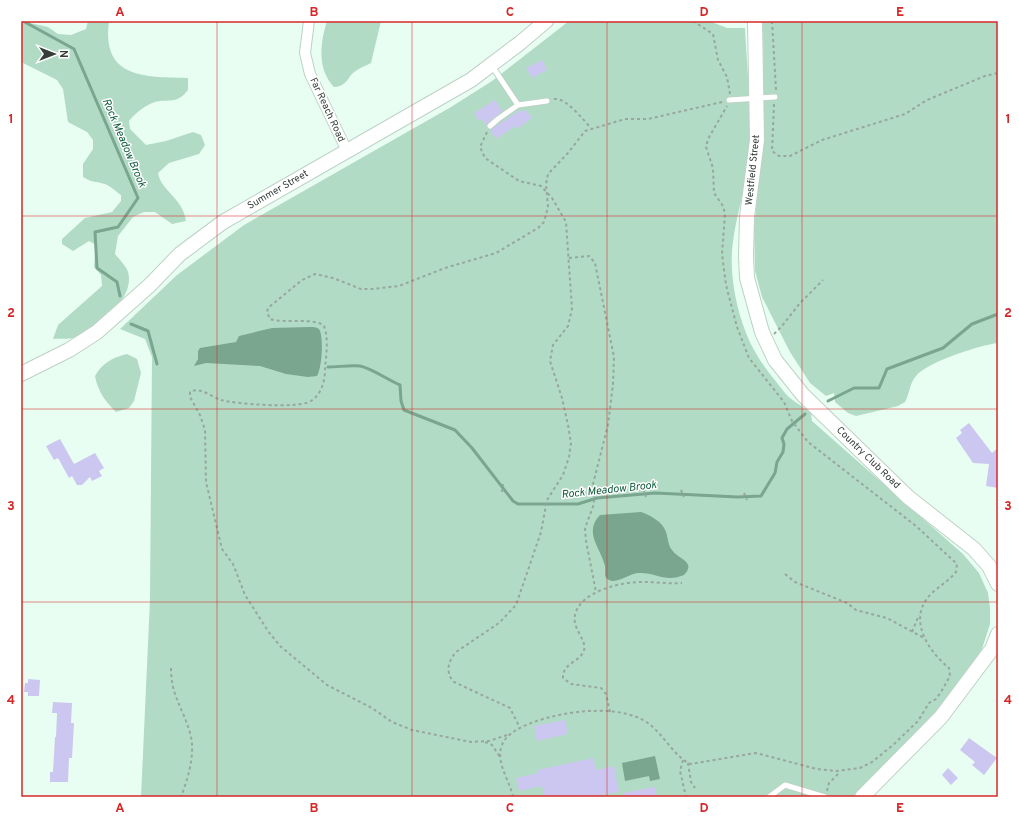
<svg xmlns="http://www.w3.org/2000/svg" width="1019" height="818" font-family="Overpass,sans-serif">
  <rect width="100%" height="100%" fill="#e9fef2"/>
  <!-- green -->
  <g fill="#b1dbc4">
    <path d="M 21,21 L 48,27 L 58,34 L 71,35 L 86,29 L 88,21 L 109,21 C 101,79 145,77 188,78 L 188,90 C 178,102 174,100 160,101 C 149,102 136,112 129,121 L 130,129 L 146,145 L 166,141 L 193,132 L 201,135 L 205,145 L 199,154 L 169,163 L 158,173 C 161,191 183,198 186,221 L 172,224 L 155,212 L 144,212 L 133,217 L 118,236 L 115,254 C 119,259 126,266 128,272 C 136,299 96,327 75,337 C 69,340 60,338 53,339 L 58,325 L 102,286 L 101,275 L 94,267 L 96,245 L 89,241 L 73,251 L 62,244 L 62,239 L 85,218 L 112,212 L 121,201 L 121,195 C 115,191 109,184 101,183 C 92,181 91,182 83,177 L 83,164 L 93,149 L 93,140 L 87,132 L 68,122 L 63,89 L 57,80 L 21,62 Z"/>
    <path d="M 327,21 L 381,21 L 371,63 C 365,66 355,70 351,75 C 347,81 343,87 334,87 C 317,69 320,43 327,21 Z"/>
    <path d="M 569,21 L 709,21 L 727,28 L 745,28 C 747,72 753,118 748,161 C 746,189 736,215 733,242 C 728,275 738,319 753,348 C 761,364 774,379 785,393 C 793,402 803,406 811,413 L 812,421 L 963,554 L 979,573 L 988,593 L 990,608 L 990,624 L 982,649 L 954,693 L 854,797 L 141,797 L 150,600 L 152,357 L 145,339 L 120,329 L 177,275 L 244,225 L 451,107 L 492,81 Z"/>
    <path d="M 763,21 L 998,21 L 998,343 C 980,345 927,362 916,376 C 909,384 910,393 905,402 L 898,406 L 856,416 L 848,413 L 835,402 L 834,393 L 826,396 L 810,383 L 790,352 L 762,297 L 755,271 L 754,228 L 764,128 Z"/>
    <path d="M 127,354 L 137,359 L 141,373 L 134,401 L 129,408 L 116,412 C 105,401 98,392 95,376 C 102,363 112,358 127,354 Z"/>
  </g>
  <!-- water -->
  <g fill="#7aa58e">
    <path d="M 310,327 C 313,327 316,327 319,329 C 324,336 322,368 317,376 L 308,377 L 286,374 L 260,366 L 206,363 L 194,366 L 198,359 L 198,351 L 200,348 L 236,342 L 239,336 L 272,328 Z"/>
    <path d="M 641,512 C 650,515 663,522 666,532 C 668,538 668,545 672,550 C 678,559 697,562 684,575 C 666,583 655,572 639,573 C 630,573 617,584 609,580 C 603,577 606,572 605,566 C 601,548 583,533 600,515 Z"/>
    <polygon points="655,756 660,779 650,781 649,776 625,781 622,763"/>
  </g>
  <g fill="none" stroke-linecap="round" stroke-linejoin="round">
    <!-- stream -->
    <g stroke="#7aa58e" stroke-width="3">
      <polyline points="23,21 74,49 138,198 118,227 95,232 97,268 117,282 120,296"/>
      <polyline points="131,324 148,331 157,364"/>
      <path d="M 328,367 C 338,367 350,365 360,366 C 371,368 388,380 400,385 L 401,401 L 404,410 L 455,430 L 472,448 L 513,501 L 518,504 L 578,504 L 597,498 L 655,493 L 738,497 L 761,496 L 775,473 L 777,462 L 783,452 L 784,444 L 782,438 L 787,429 L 805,414"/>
      <polyline points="828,401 854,388 879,388 887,369 943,348 972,324 998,314"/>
    </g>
  </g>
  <!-- building -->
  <g fill="#ccc7f0">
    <polygon points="542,60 547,70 532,78 526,68"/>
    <polygon points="495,100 502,111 486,125 482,119 479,121 474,113"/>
    <polygon points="520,110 522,112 526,110 532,118 517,129 515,126 496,139 490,130"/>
    <polygon points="969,423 992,453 998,448 998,488 986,486 989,464 973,463 956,438 962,433 960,430"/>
    <polygon points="60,439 74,464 95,453 104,468 99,471 102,476 92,481 90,477 82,485 77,485 72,476 69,478 58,458 54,460 46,446"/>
    <polygon points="28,679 40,680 39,696 28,696 28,692 24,692 25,683 28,683"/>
    <polygon points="53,702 72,703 71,723 74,723 72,758 69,758 68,782 50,782 50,772 53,772 55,737 56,737 57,713 52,713"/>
    <polygon points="565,720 568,734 537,741 534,726"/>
    <polygon points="969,738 997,758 984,775 972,765 975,762 960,750"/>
    <polygon points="593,758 596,770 614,766 619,792 591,797 544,797 542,786 519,791 516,778 538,773 538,770"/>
    <polygon points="948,768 958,778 951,785 942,775"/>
    <polygon points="655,787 657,797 623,797 623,793"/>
  </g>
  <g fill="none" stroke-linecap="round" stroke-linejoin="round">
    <defs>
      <g id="lane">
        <polyline points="492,66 518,105"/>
        <polyline points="729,100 775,97"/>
        <polyline points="490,126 498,119 518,105 547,101"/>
        <polyline points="769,797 785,785 825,797"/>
      </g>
      <polyline id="street" points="309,21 305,53 310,74 347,151"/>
      <g id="secondary">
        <polyline points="755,21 757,140 747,217 746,256 747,278 762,332 775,360 803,395 908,497 974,549 989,566 998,584"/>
        <polyline points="21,374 69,350 97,332 150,285 180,254 223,222 471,80 520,43 546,21"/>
        <polyline points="862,797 941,717 992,649 998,634"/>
      </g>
    </defs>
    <!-- lane casing -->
    <use href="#lane" stroke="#bdd2c6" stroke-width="7"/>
    <!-- street casing -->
    <use href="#street" stroke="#bdd2c6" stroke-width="12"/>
    <!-- secondary casing -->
    <use href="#secondary" stroke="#bdd2c6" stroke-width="16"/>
    <!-- path -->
    <g stroke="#97a79e" stroke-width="2" stroke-dasharray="3 3" stroke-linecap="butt">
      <polyline points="693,21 713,34 718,60 727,77 730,94"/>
      <polyline points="772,21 776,90"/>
      <path d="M 554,99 C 566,97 583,120 591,128"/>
      <polyline points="774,104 772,151 779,156 790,156 822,140 905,114 927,100 985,76 998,73"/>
      <path d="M 487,132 L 480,147 L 485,158 L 519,181 L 541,186 L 552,198 L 566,222 L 572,309 L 568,326 L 553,345 L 550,361 L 562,398 L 568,425 L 571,443 L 569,457 L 563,475 L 547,500 L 541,532 L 516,605 L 499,623 L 456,652 C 448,661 445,673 454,682 L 510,708 L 520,728"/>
      <polyline points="569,258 589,256 595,263 614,357 613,384 608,425 593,484 594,504 585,528 586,541 596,592"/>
      <polyline points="774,334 782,326 800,303 823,280"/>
      <polyline points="643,489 646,497"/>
      <polyline points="681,490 684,497"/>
      <polyline points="502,492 503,484"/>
      <polyline points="744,493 747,500"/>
      <polyline points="785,574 795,582 847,603 856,610 887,618 924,638"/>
      <polyline points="912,632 919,615"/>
      <path d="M 171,668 C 171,696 183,708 190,733 C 196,753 188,778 181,797"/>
      <path d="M 610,712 L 606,694 L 601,688 L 571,684 L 563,678 C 562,663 581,662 584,650 C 587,640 572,629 575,615 C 580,591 623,581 645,582 C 657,582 669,584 682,583"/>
      <path d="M 507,735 L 489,741 L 471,742 L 412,730 L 392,722 L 372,708 L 327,685 L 280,646 L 268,631 L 245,595 L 233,564 L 222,549 L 206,482 L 205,430 L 200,415 L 190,397 L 190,392 C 199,386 212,397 221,400 C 236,404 299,409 311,401 C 322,394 325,380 325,369 C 326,355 329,339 324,326 C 315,317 284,324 270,319 L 267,312 L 268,308 L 302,280 L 315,274 L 333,278 L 361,289 L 372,289 L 399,286 L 445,268 L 496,253 L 538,228 L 544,222 L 548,207 L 546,184 L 548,174 L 568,153 L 585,131 L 625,119 L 648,119 L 722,102"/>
      <polyline points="485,742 492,745 500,757"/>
      <polyline points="683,760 680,771 686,797"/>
      <polyline points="688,763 691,782 695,788"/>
      <polyline points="827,791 829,783 840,772"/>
      <path d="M 513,797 C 510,781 495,762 502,745 C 510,722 570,711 592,711 C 608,710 628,712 643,720 C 662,730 674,758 691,764 L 756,753 L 817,769 L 836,771 L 860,768 L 872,762 L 893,745 L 918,721 L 929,703 L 936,699 L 941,692 L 950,676 L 949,668 C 927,650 907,618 931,594 C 939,586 949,581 956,572 L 957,564 L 916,526 L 808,442 L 792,421 L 784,402 L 749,358 L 737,327 L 726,285 L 722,254 L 725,214 L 723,206 L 714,193 L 713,168 L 706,147 L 708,139 L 727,106"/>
    </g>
    <!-- lane -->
    <use href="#lane" stroke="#fff" stroke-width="5"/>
    <!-- street -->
    <use href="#street" stroke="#fff" stroke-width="10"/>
    <!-- secondary -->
    <use href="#secondary" stroke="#fff" stroke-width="14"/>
  </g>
  <!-- grid -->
  <path fill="none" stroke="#d62828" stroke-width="1" stroke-opacity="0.55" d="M 217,21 L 217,797M 412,21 L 412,797M 607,21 L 607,797M 802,21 L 802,797M 21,216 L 998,216M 21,409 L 998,409M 21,602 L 998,602"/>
  <g text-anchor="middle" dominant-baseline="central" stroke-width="3" stroke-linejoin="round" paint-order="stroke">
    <!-- street labels -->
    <g font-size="10" fill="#353e39" stroke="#fff">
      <text transform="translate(327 110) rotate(65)">Far Reach Road</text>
      <text transform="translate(753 170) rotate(-84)">Westfield Street</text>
      <text transform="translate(278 190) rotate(-30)">Summer Street</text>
      <text transform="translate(868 458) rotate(44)">Country Club Road</text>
    </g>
    <!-- water labels -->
    <g font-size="11" font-style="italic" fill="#0d5a3b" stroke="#fff">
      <text transform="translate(124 143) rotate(67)">Rock Meadow Brook</text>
      <text transform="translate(609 490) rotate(-6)">Rock Meadow Brook</text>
    </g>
  </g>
  <!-- border -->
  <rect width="1019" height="818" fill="none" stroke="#ffffff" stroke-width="44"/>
  <!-- north arrow -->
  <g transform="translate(54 54) rotate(90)" stroke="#ffffff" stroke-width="3" paint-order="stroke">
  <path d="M0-3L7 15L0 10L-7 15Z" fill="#353e39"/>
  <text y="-6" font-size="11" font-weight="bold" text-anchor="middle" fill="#353e39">N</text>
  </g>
  <rect x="22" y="22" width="975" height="774" fill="none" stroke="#d62828" stroke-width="1.5"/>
  <g font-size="13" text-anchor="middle" font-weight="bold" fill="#d62828">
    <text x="120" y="16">A</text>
    <text x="314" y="16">B</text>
    <text x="510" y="16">C</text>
    <text x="704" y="16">D</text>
    <text x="900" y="16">E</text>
    <text x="11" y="123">1</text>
    <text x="1008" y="123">1</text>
    <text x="11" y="317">2</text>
    <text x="1008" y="317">2</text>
    <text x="11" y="510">3</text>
    <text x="1008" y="510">3</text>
    <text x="11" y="704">4</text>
    <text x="1008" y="704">4</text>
    <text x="120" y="812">A</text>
    <text x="314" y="812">B</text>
    <text x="510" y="812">C</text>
    <text x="704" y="812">D</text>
    <text x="900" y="812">E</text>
  </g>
</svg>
